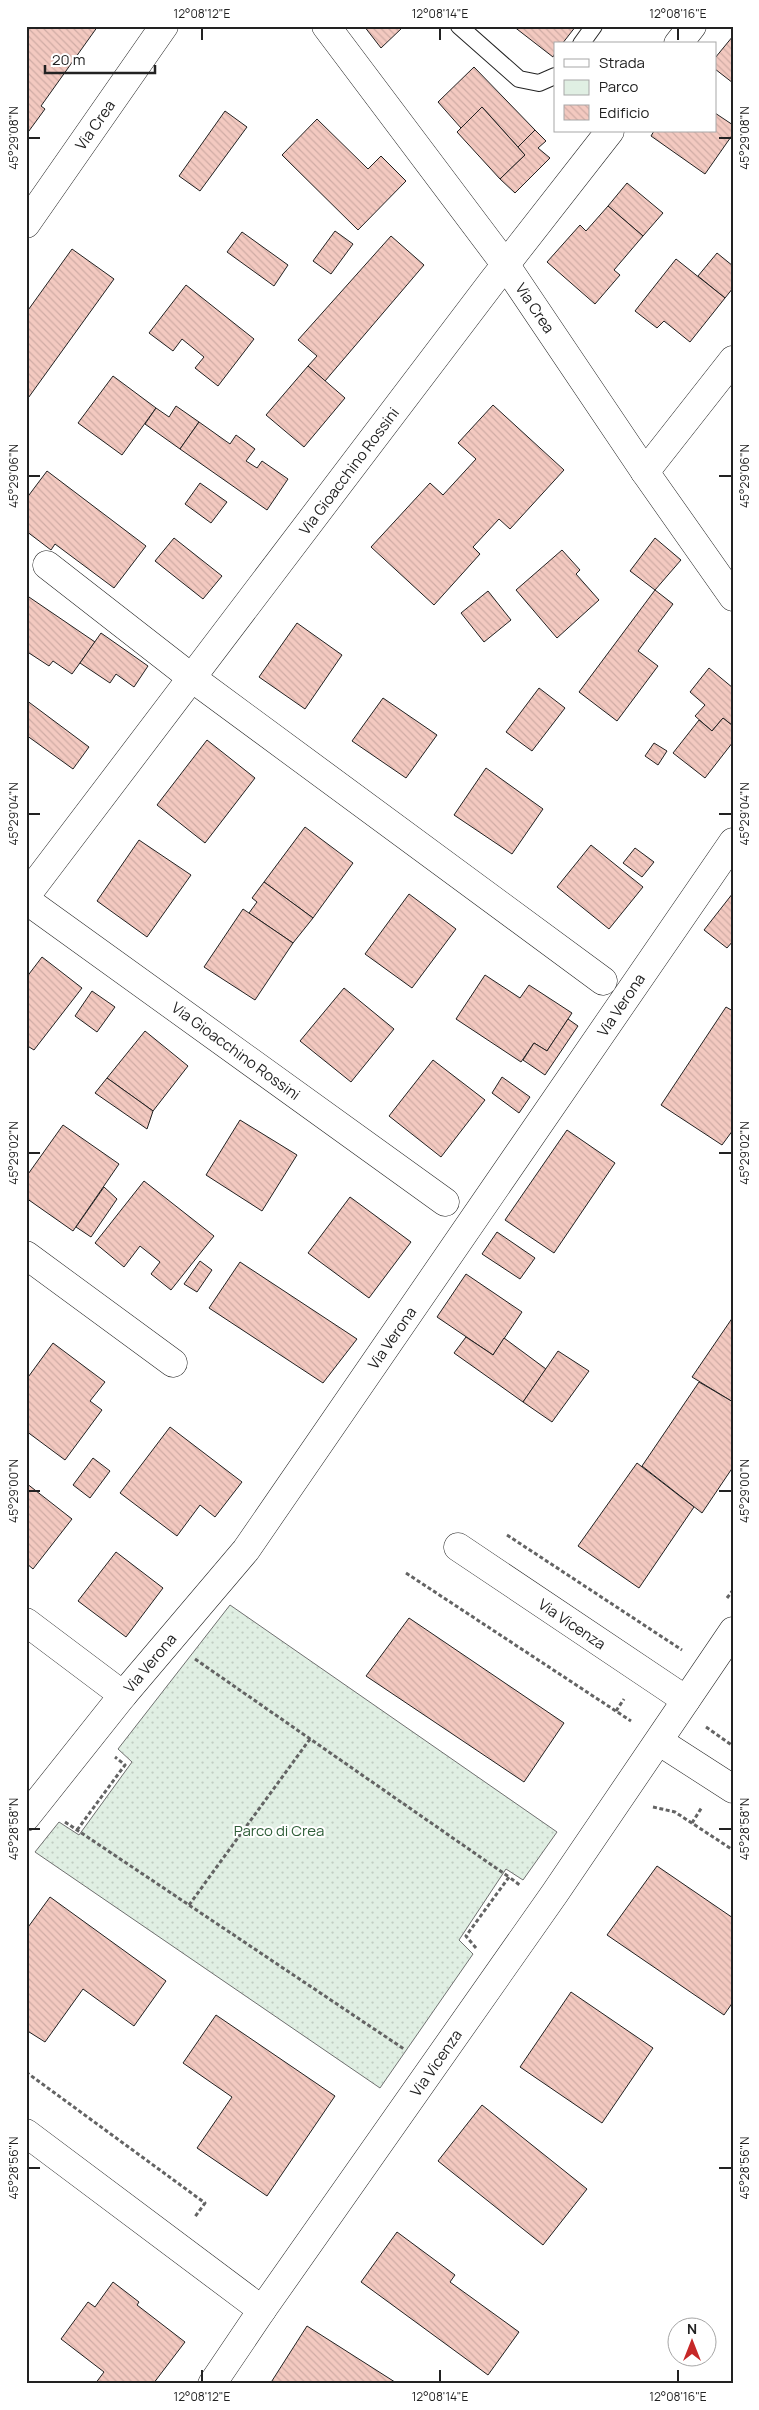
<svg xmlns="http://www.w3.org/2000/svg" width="759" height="2410" font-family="Manrope,sans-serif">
  <defs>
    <pattern id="green-dots" width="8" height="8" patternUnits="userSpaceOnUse" patternTransform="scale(1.25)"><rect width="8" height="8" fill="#e0efe3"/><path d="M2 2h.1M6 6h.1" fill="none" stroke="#c0cdc2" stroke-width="1.8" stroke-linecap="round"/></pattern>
    <pattern id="building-back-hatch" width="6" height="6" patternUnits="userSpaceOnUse" patternTransform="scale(1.25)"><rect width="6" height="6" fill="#f3c9c0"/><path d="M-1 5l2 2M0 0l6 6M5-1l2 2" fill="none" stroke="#d0aca5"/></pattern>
  </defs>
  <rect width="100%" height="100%" fill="#fff"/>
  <!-- green -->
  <polygon fill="url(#green-dots)" stroke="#6f6f6f" points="230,1605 557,1832 523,1880 506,1869 459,1940 473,1954 380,2088 35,1852 59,1822 79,1835 132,1762 118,1749"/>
  <!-- building -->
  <g fill="url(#building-back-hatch)" stroke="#222">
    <polygon points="26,26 98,26 41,106 45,109 26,135"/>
    <polygon points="364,26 400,26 402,28 381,48"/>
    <polygon points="513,26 576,26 562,44 555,44 555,53 553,57"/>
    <polygon points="733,36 733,83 715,69 715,58"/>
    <polygon points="474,67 535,130 518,147 482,107 461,128 438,102"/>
    <polygon points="482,107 525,155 500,179 457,132"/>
    <polygon points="225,111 247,127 200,191 179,176"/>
    <polygon points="715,113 733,125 733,134 705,174 651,136 654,131 715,131"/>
    <polygon points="317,119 368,169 381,156 406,181 358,230 282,155"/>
    <polygon points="535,130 546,141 538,148 550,158 515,193 500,179 525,155 518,147"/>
    <polygon points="627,183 663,213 643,236 608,206"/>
    <polygon points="608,206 643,236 614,270 620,275 595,304 547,262 580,225 586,231"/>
    <polygon points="335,231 353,244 331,274 313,261"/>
    <polygon points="242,232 288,265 274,286 227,252"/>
    <polygon points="391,236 424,265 325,381 308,366 317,356 298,340"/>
    <polygon points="72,249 114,279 26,401 26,313"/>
    <polygon points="717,253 733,266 733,288 725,298 698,276"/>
    <polygon points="676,259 725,298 690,342 664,321 657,328 635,311"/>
    <polygon points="186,285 254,339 218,386 195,368 204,357 182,339 173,351 149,333"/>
    <polygon points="308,366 345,398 304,447 266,415"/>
    <polygon points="113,376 156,408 122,455 78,423"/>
    <polygon points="493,405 564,470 510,529 499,519 473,547 480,554 434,605 371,547 430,483 443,495 476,459 458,443"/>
    <polygon points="176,406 199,422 180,449 145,424 156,408 169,417"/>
    <polygon points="199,422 230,444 236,435 255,449 246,461 257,468 262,461 288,479 267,510 180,449"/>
    <polygon points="47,471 146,546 114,588 55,544 51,550 26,531 26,499"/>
    <polygon points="200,483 227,502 211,523 185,504"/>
    <polygon points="174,538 222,576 203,599 155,561"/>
    <polygon points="655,538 681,560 655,590 630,571"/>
    <polygon points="562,550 580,570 576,574 599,600 557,638 516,590"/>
    <polygon points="655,590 673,604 638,651 658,666 617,721 579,692"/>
    <polygon points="488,591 511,620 484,642 461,613"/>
    <polygon points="26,595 95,642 72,674 53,661 49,666 26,651"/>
    <polygon points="297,623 342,655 305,709 259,677"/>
    <polygon points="101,633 148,666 134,687 116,674 110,683 80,663"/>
    <polygon points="709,668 733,688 733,726 723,718 712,731 695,716 705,705 690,692"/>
    <polygon points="539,688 565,708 532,751 506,732"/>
    <polygon points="383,698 437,735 406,778 352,741"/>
    <polygon points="26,700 89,747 73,769 26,735"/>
    <polygon points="723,718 733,726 733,742 705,778 673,753 699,720 712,731"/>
    <polygon points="207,740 255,778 205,843 157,805"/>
    <polygon points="654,743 667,751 658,765 645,756"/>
    <polygon points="486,768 543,809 512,854 454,815"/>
    <polygon points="305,827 353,863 313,918 264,882"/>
    <polygon points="139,840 191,875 147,937 97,901"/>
    <polygon points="591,845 643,887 609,929 557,887"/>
    <polygon points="635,848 654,862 642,877 623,863"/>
    <polygon points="264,882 313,918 293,943 249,913 257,902 252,898"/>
    <polygon points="733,893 733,941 727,948 704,930"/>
    <polygon points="409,894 456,929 412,988 365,954"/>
    <polygon points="243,909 293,943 255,1000 204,967"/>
    <polygon points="42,957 82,988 34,1050 26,1045 26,978"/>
    <polygon points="485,975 520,998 529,985 572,1013 547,1051 534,1043 521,1062 456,1019"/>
    <polygon points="344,988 394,1029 351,1082 300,1041"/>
    <polygon points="92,991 115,1007 97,1032 75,1016"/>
    <polygon points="726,1007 733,1011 733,1130 722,1145 661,1105"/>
    <polygon points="568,1019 578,1026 545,1075 523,1060 534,1043 547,1051"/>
    <polygon points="145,1031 188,1066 153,1111 107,1078"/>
    <polygon points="433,1060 485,1100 441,1157 389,1116"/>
    <polygon points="502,1077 530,1097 519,1113 492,1093"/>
    <polygon points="107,1078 153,1111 147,1129 95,1093"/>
    <polygon points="240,1120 297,1155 262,1211 206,1175"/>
    <polygon points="63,1125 119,1164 73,1231 26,1198 26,1177"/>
    <polygon points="567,1130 615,1163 554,1253 505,1220"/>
    <polygon points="144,1181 214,1236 171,1290 151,1274 160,1262 140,1246 124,1267 95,1243"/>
    <polygon points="104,1187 117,1199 91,1237 76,1227"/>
    <polygon points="350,1197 411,1242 369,1298 308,1253"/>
    <polygon points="497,1232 535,1258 520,1279 482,1254"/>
    <polygon points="200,1261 212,1270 197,1292 184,1284"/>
    <polygon points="240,1262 357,1339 323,1383 209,1308"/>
    <polygon points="466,1274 522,1312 493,1355 437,1317"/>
    <polygon points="733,1317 733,1402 692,1377"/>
    <polygon points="466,1337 493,1355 504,1338 546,1369 523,1402 454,1353"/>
    <polygon points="53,1343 105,1382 90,1401 102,1410 65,1460 26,1431 26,1380"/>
    <polygon points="558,1351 589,1371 552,1422 523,1402"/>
    <polygon points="699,1382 733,1402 733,1467 702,1513 642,1466"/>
    <polygon points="170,1427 242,1482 215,1517 200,1505 177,1536 120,1493"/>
    <polygon points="93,1458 110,1471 90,1498 73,1485"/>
    <polygon points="637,1463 694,1507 639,1588 578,1546"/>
    <polygon points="26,1483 72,1519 33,1569 26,1563"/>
    <polygon points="116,1552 163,1588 126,1637 78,1601"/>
    <polygon points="409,1618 564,1723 524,1782 366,1676"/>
    <polygon points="657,1866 733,1918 733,2002 724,2015 607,1935"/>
    <polygon points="50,1897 166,1981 134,2026 83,1989 45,2042 26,2030 26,1930"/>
    <polygon points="571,1992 653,2048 602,2123 520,2067"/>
    <polygon points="216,2015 335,2096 267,2196 197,2148 232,2097 183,2063"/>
    <polygon points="482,2105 587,2189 543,2245 438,2161"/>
    <polygon points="397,2232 455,2275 450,2282 519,2332 488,2375 361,2282"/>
    <polygon points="113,2282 139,2302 137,2305 185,2342 153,2384 95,2384 104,2372 61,2339 88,2302 95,2307"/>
    <polygon points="307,2326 398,2384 270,2384"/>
  </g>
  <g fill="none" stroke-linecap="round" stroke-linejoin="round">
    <defs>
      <g id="lane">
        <polyline points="459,26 519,79 539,83 555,76"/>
        <polyline points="581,44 594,26"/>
      </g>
      <g id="street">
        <polyline points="678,44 692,26"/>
        <polyline points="26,224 164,26"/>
        <polyline points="645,472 733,360"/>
        <polyline points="47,565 192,678 603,981"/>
        <polyline points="26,896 492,282 610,131"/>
        <polyline points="26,900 445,1202"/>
        <polyline points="26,1255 173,1363"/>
        <polyline points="458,1547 686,1700"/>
        <polyline points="26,1622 123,1695"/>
        <polyline points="660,1742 733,1789"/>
        <polyline points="26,1817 123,1695 246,1550 733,842"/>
        <polyline points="26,2133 262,2310"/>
        <polyline points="212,2384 262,2310 555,1893 733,1631"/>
      </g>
      <polyline id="secondary" points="326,26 505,264 645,472 733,597"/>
    </defs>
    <!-- lane casing -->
    <use href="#lane" stroke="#222" stroke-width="18"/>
    <!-- street casing -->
    <use href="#street" stroke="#222" stroke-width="29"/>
    <!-- secondary casing -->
    <use href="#secondary" stroke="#222" stroke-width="29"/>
    <!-- path -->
    <g stroke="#646464" stroke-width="3" stroke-dasharray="4 2.5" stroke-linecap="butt">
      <polyline points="507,1535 682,1650"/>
      <polyline points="406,1573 631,1721"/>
      <polyline points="727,1598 733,1590"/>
      <polyline points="195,1659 509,1877"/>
      <polyline points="616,1711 624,1699"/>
      <polyline points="706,1727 733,1746"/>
      <polyline points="653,1807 675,1812 733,1850"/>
      <polyline points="65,1822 404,2049"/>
      <polyline points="692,1823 702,1807"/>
      <polyline points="77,1830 125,1765 115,1757"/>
      <polyline points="189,1905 310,1739"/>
      <polyline points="476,1948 466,1936 509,1877 521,1886"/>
      <polyline points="26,2072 205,2203 194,2218"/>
    </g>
    <!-- lane -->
    <use href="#lane" stroke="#fff" stroke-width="16"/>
    <!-- street -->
    <use href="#street" stroke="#fff" stroke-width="28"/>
    <!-- secondary -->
    <use href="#secondary" stroke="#fff" stroke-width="28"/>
  </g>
  <!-- ticks -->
  <path fill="none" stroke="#222" stroke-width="2" d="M 202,28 L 202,40M 440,28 L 440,40M 678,28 L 678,40M 28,138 L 40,138M 719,138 L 732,138M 28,476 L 40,476M 719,476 L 732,476M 28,814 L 40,814M 719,814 L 732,814M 28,1153 L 40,1153M 719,1153 L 732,1153M 28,1491 L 40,1491M 719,1491 L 732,1491M 28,1829 L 40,1829M 719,1829 L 732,1829M 28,2168 L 40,2168M 719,2168 L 732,2168M 202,2370 L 202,2382M 440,2370 L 440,2382M 678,2370 L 678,2382"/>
  <g text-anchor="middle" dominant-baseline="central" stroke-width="4" stroke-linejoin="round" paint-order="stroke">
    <!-- street labels -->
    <g font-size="15" fill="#222" stroke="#fff">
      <text transform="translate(95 125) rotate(-55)">Via Crea</text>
      <text transform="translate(535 308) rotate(56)">Via Crea</text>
      <text transform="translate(349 471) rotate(-53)">Via Gioacchino Rossini</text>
      <text transform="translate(621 1005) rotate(-56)">Via Verona</text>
      <text transform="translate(236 1051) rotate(36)">Via Gioacchino Rossini</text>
      <text transform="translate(392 1338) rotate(-55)">Via Verona</text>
      <text transform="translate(572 1624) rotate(34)">Via Vicenza</text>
      <text transform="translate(150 1663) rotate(-50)">Via Verona</text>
      <text transform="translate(436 2063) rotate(-55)">Via Vicenza</text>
    </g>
    <!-- park labels -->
    <g font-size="15" fill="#2f5e38" stroke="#fff">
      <text x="279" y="1830">Parco di Crea</text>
    </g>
  </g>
  <!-- border -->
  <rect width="759" height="2410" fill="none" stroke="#ffffff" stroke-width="55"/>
  <!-- legend -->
  <rect x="554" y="42" width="162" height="90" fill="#ffffff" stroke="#a7a7a7"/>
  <rect x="564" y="59" width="25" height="8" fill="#ffffff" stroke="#a7a7a7"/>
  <text x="599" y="68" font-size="15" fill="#222222">Strada</text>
  <rect x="564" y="80" width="25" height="15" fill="#e0efe3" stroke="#a7a7a7"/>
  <text x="599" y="92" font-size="15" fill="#222222">Parco</text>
  <rect x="564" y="105" width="25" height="15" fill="url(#building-back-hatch)" stroke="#a7a7a7"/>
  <text x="599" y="118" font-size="15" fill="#222222">Edificio</text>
  <!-- north arrow -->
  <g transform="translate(692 2342)"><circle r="24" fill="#ffffff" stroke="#a7a7a7"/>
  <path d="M0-4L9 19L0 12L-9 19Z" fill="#c62828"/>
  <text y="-8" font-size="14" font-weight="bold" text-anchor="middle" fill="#222222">N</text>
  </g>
  <!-- scale -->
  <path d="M45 65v8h110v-8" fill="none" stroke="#222222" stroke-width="2.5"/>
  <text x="52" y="65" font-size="15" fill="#222222" stroke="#ffffff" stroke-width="4" paint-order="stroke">20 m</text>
  <rect x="28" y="28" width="704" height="2354" fill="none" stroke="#222" stroke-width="2"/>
  <g font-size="12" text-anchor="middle" fill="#222">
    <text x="202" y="18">12°08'12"E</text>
    <text x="440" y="18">12°08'14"E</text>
    <text x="678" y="18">12°08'16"E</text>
    <text transform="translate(14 138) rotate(-90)" y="4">45°29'08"N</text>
    <text transform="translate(745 138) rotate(-90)" y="4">45°29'08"N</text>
    <text transform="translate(14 476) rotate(-90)" y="4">45°29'06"N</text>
    <text transform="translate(745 476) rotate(-90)" y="4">45°29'06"N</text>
    <text transform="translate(14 814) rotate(-90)" y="4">45°29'04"N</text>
    <text transform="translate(745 814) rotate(-90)" y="4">45°29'04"N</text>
    <text transform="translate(14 1153) rotate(-90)" y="4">45°29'02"N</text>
    <text transform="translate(745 1153) rotate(-90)" y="4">45°29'02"N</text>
    <text transform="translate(14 1491) rotate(-90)" y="4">45°29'00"N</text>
    <text transform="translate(745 1491) rotate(-90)" y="4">45°29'00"N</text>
    <text transform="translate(14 1829) rotate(-90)" y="4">45°28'58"N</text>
    <text transform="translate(745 1829) rotate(-90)" y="4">45°28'58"N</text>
    <text transform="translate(14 2168) rotate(-90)" y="4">45°28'56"N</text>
    <text transform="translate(745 2168) rotate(-90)" y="4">45°28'56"N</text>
    <text x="202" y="2401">12°08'12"E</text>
    <text x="440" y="2401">12°08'14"E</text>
    <text x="678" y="2401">12°08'16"E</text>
  </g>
</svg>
